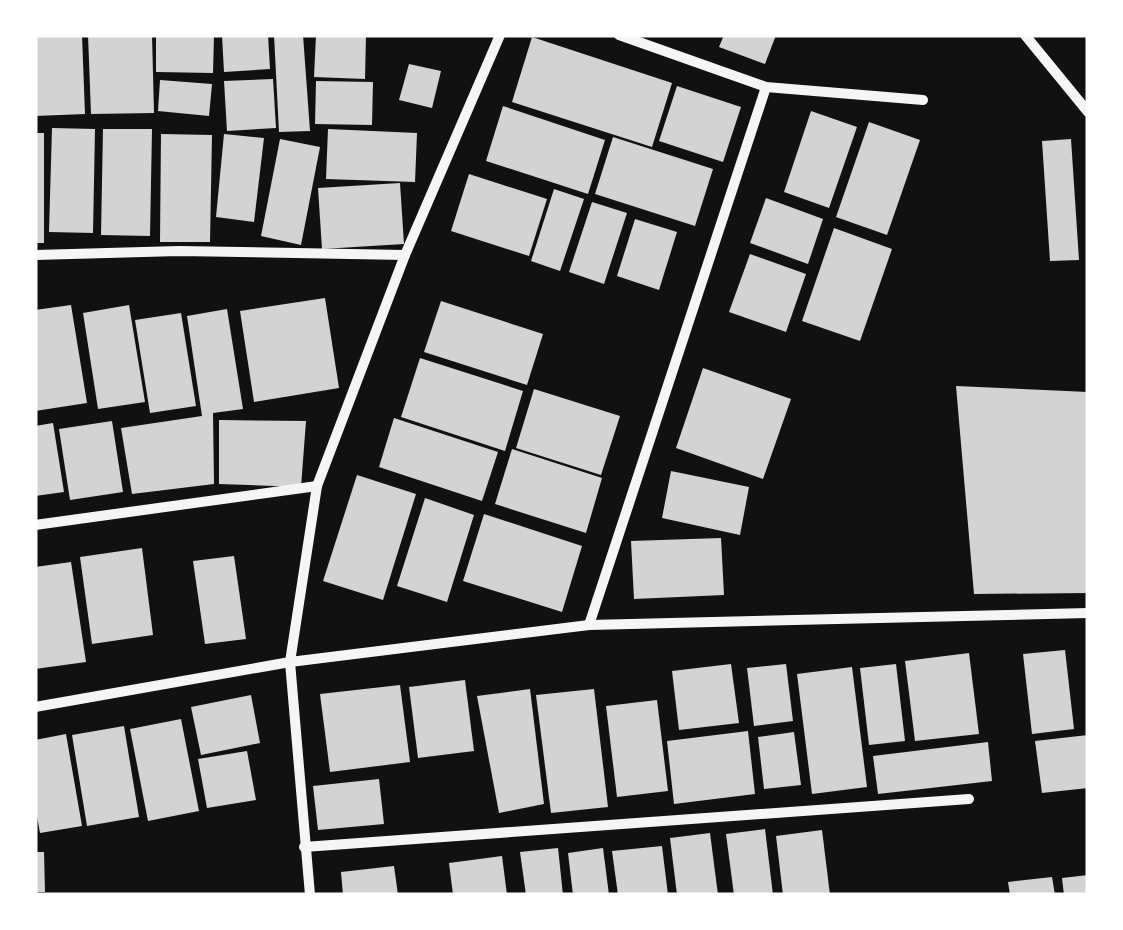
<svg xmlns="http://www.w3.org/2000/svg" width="1123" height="930" font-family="Figtree,sans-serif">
  <rect width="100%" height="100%" fill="#111"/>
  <!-- building -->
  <g fill="#d3d3d3">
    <polygon points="35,35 82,35 85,114 35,116"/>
    <polygon points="88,35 152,35 154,113 91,114"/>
    <polygon points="156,35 214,35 213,73 156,72"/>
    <polygon points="222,35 268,35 270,69 224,72"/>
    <polygon points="274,35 303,35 310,131 279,132"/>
    <polygon points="316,35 366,35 365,79 314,77"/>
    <polygon points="724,35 776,35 765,64 719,47"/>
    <polygon points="532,37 672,83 652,147 512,102"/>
    <polygon points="409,64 441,71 432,108 399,100"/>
    <polygon points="273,79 276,128 227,131 224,81"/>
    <polygon points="160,80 212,84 209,116 158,111"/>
    <polygon points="316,81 373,82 372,125 315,124"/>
    <polygon points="677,86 741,107 723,162 659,141"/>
    <polygon points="503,106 605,140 588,194 486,161"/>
    <polygon points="811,111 857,127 829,208 784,192"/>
    <polygon points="869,122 920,140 887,235 836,217"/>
    <polygon points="52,128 95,129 93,233 49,232"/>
    <polygon points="103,129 152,129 150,236 101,235"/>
    <polygon points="328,129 417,133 415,182 326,179"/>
    <rect x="35" y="133" width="9" height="110"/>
    <polygon points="161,134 212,135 210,242 160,242"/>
    <polygon points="224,134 264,138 254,222 216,217"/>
    <polygon points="613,137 713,169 695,226 595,194"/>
    <polygon points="280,139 320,147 301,245 261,236"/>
    <polygon points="1071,139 1079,260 1050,261 1042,141"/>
    <polygon points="469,174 547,199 529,256 451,231"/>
    <polygon points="400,183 404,244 322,249 318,188"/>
    <polygon points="554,189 584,199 560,271 531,261"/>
    <polygon points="766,198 823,219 808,264 750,243"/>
    <polygon points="592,202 627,213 604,284 569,272"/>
    <polygon points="635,219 677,232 659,290 617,276"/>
    <polygon points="834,228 892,249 860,341 802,321"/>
    <polygon points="750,254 806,274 786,332 729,312"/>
    <polygon points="325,298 339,388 254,402 240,311"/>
    <polygon points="441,301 543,334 527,385 424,352"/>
    <polygon points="71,305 87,403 35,411 35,310"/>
    <polygon points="129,305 145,402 98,409 83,313"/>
    <polygon points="227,309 243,409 213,413 214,484 132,494 121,428 202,416 187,316"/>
    <polygon points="181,313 196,406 150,413 135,320"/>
    <polygon points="420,358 523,391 505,451 401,417"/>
    <polygon points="703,368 791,399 763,479 676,448"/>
    <polygon points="956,386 1088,392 1088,593 974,594"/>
    <polygon points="534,389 620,416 601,475 516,448"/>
    <polygon points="394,418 498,452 482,501 379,467"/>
    <polygon points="219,420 306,421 301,487 219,484"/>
    <polygon points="112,421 123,492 70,500 59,429"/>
    <polygon points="53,423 64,492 35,496 35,426"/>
    <polygon points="512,449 602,478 586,533 495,504"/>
    <polygon points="671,471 749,487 740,535 662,518"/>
    <polygon points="357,475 416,494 383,600 323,581"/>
    <polygon points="425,498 474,515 447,602 397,586"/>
    <polygon points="484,514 582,546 562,612 463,581"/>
    <polygon points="721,538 724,595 634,599 631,541"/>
    <polygon points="142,548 153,635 92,644 80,557"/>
    <polygon points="234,556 246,639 205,644 193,561"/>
    <polygon points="71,562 86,662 35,669 35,567"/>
    <polygon points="1065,650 1074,729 1032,734 1023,654"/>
    <polygon points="969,653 979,734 915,741 905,661"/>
    <polygon points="731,664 739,723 679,730 672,671"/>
    <polygon points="786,664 793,721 754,726 747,668"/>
    <polygon points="896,664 905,741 869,745 860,668"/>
    <polygon points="852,667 867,787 812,794 797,674"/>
    <polygon points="465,680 474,751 418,758 409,687"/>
    <polygon points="400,685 410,762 330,772 320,694"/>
    <polygon points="530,689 544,804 499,813 477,696"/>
    <polygon points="594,689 608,807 551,813 536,695"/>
    <polygon points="251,695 260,743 201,755 191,707"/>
    <polygon points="657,700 668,791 617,797 606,706"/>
    <polygon points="181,719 199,811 148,821 130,729"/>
    <polygon points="124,726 139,817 87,826 72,735"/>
    <polygon points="748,731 755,794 674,804 667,741"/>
    <polygon points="794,732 801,785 764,789 758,737"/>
    <polygon points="66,734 82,826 40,833 35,805 35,740"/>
    <polygon points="1088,735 1088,788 1042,793 1035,741"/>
    <polygon points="988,742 992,781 878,794 873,756"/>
    <polygon points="247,751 256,800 207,808 198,759"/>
    <polygon points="379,779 384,824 318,830 313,786"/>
    <polygon points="765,829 773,895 734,895 726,834"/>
    <polygon points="822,830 830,895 783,895 776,836"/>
    <polygon points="710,833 718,895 677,895 670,838"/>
    <polygon points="662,846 668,895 618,895 612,851"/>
    <polygon points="558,848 563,895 526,895 520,852"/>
    <polygon points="603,848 609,895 573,895 568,853"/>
    <polygon points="35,852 44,852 45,892 35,892"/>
    <polygon points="502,856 507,895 453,895 449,863"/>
    <polygon points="394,866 398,895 343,895 341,872"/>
    <polygon points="1088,875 1088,895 1064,895 1062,878"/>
    <polygon points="1052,877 1055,895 1010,895 1008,882"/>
  </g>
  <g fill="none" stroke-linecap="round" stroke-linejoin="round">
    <!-- minor -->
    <g stroke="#f5f5f5" stroke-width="10">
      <polyline points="619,35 766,87 923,100"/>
      <polyline points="1025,35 1088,112"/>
      <polyline points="35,255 179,251 405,255"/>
      <polyline points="35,525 317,486"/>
      <polyline points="589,625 766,87"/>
      <polyline points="35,707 290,662 589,625 1088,613"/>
      <polyline points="304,847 969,799"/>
      <polyline points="310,895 290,662 317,486 405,255 500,35"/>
    </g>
  </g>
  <!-- border -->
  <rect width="1123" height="930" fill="none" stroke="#ffffff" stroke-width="75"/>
</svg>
